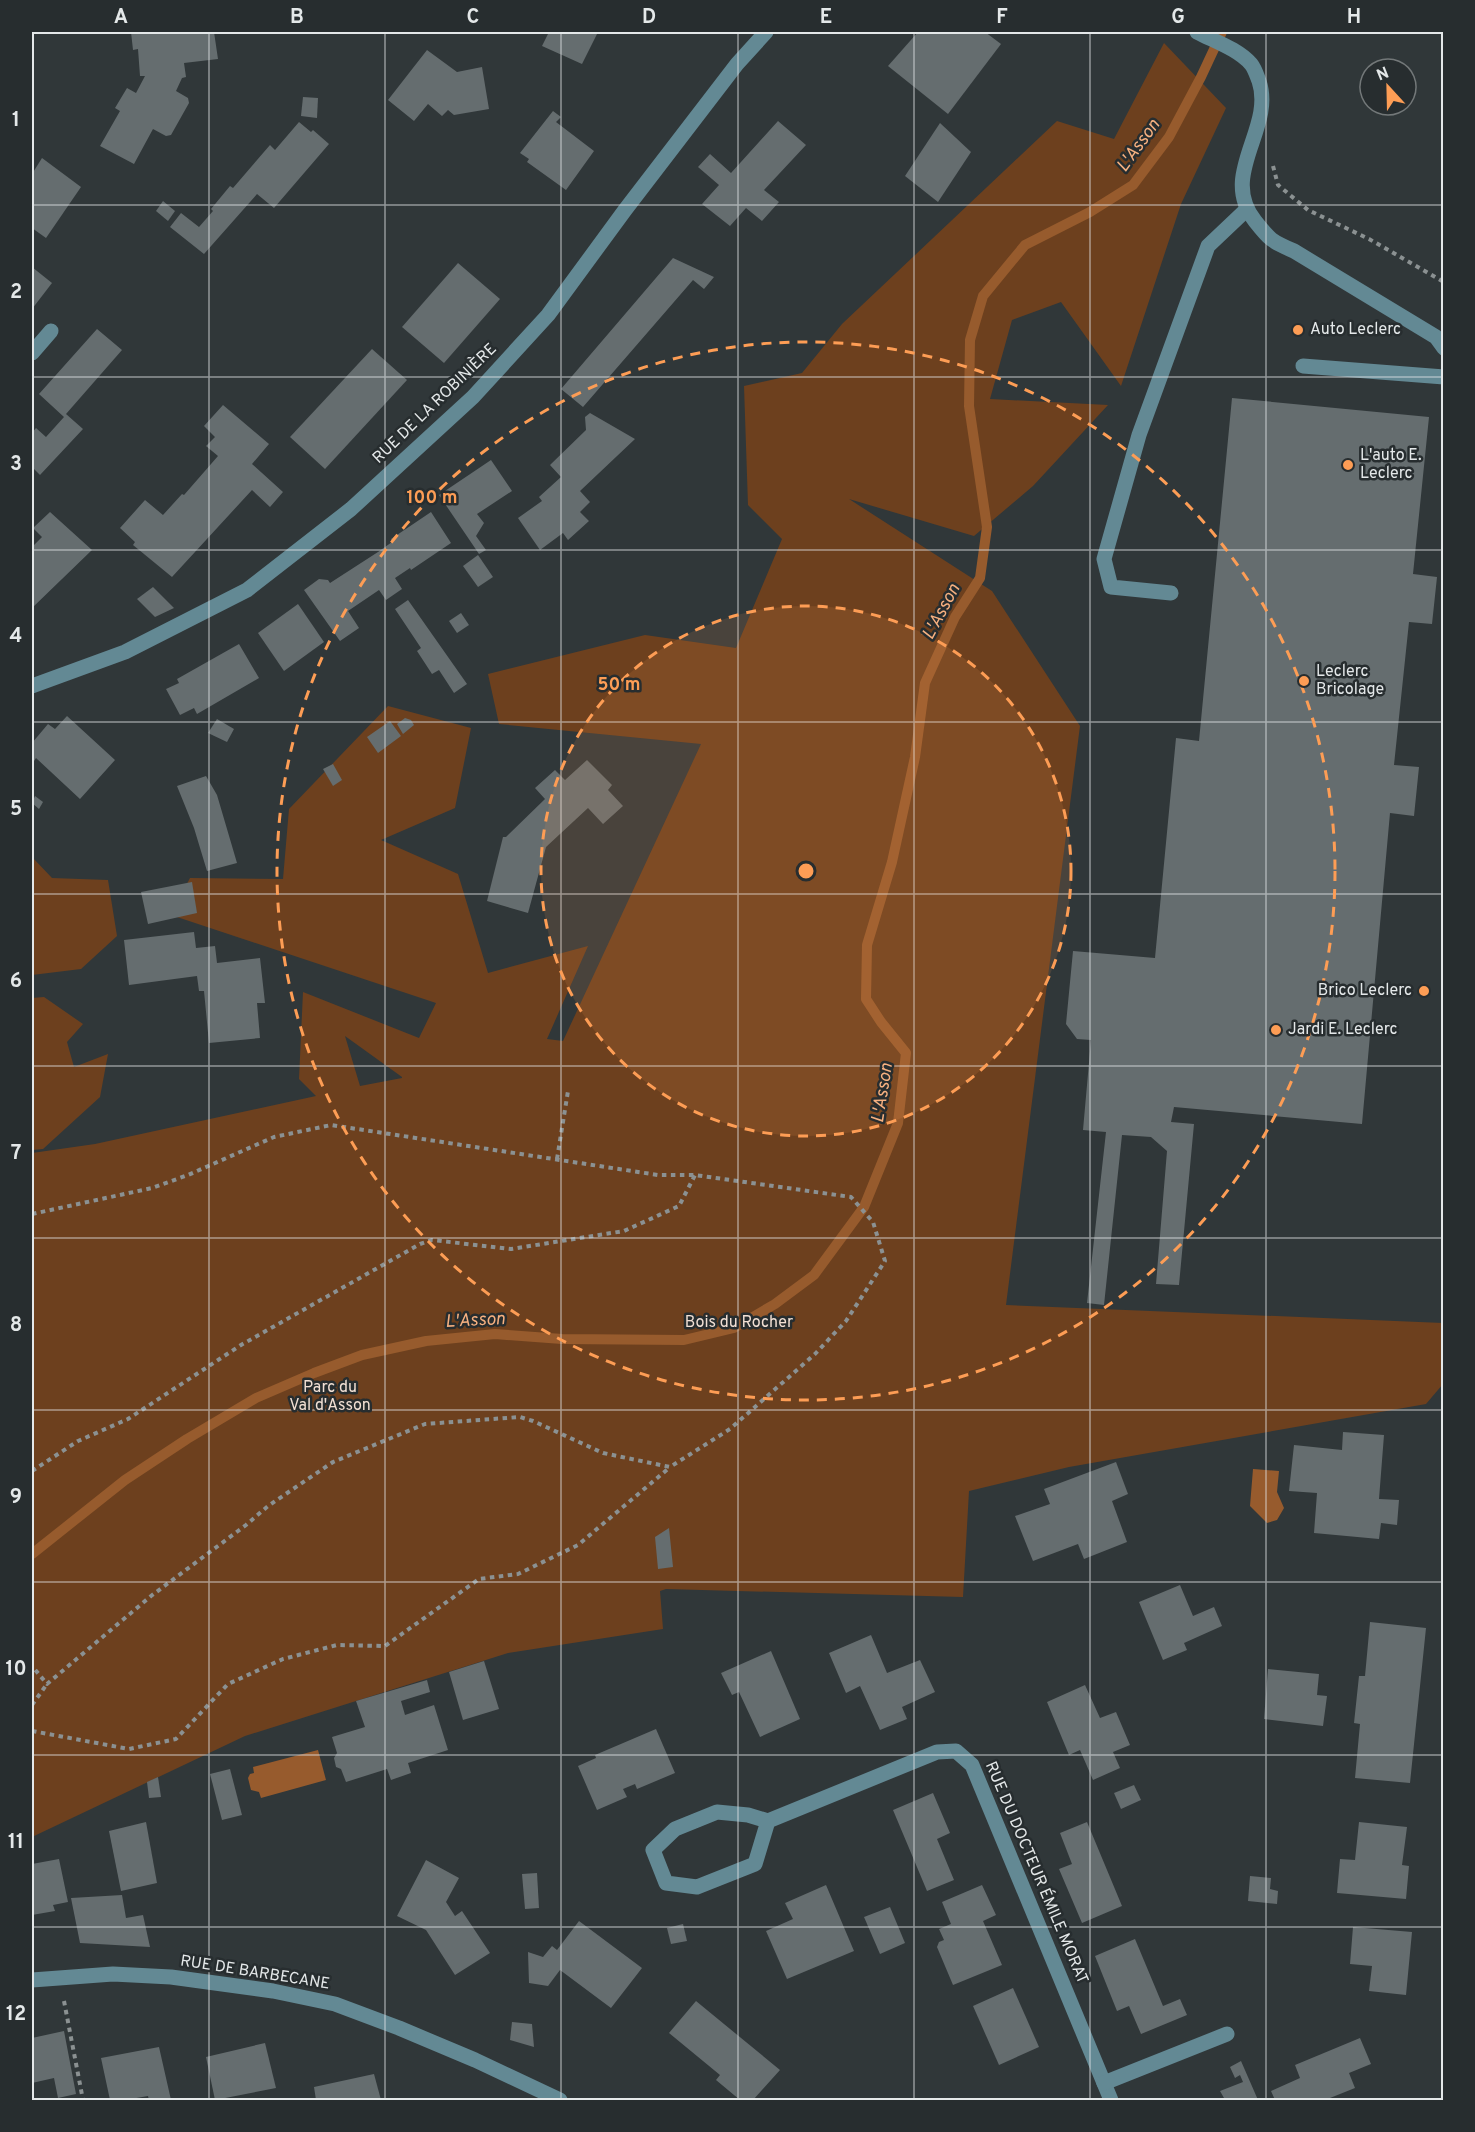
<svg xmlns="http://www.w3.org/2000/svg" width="1475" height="2132" font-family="Overpass,sans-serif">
  <rect width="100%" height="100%" fill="#303739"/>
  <!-- green -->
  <g fill="#6d401e" fill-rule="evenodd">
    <path d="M 1164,43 L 1226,108 L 1181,204 L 1121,386 L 1061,302 L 1012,320 L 990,399 L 1108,405 L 1033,486 L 974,536 L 849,499 L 992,591 L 1080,726 L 1006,1305 L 1443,1323 L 1443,1384 L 1426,1404 L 1069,1467 L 969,1491 L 963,1597 L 666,1589 L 660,1591 L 663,1629 L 508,1653 L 245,1736 L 32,1837 L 32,1153 L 95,1144 L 316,1096 L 299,1079 L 303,992 L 419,1038 L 436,1003 L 171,915 L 190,878 L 283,879 L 289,809 L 388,706 L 471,728 L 455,808 L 381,840 L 458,874 L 488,973 L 588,946 L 547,1039 L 563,1041 L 701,744 L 499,724 L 488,674 L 645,635 L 736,648 L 782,539 L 748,505 L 744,386 L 802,373 L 842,324 L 1057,121 L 1114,139 ZM 345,1036 L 402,1077 L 402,1078 L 360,1086 Z"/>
    <polygon points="32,857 52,878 108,880 117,936 81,969 32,975"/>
    <polygon points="44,997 83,1024 67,1042 74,1067 108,1054 100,1097 43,1149 32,1150 32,998"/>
  </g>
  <!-- water -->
  <g fill="#975b2d">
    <polygon points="1253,1469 1279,1471 1277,1492 1284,1508 1277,1520 1267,1523 1250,1506"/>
    <polygon points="318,1750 326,1780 261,1798 259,1792 251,1790 248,1778 250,1774 254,1773 253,1767"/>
  </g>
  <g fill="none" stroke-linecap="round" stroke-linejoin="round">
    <!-- stream -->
    <polyline stroke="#975b2d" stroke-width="10" points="32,1554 125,1480 187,1439 256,1398 314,1373 362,1355 426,1341 495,1334 562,1339 684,1340 734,1328 775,1304 814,1275 864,1207 898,1123 906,1053 881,1022 866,999 867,945 892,862 915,757 925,683 955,617 980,578 987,527 969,406 970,340 983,296 1025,245 1090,212 1133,185 1169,137 1201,77 1222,32"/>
  </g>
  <!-- building -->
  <g fill="#656d6f">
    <polygon points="131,32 214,32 218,59 184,63 186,77 182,78 176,91 188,98 189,103 171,135 166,136 153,129 134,164 100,146 120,111 115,108 127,88 136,93 145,76 140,76 138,49 133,50"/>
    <polygon points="549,32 598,32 582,64 542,46"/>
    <polygon points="918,32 985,32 1001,44 948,114 888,66"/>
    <polygon points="427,50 457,72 482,67 489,109 454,115 448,110 442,116 428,104 414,121 388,100"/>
    <polygon points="303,97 318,98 317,118 301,116"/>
    <polygon points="553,111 561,117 556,122 594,151 566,190 527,162 529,159 520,153"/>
    <polygon points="778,121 806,145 764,190 779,202 762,221 746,208 730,226 702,204 719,185 698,167 710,154 731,173"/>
    <polygon points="299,122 311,132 313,130 329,144 274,208 257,194 204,254 170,227 181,213 199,227 213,211 211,209 230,186 233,188 270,145 275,150"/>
    <polygon points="940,123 971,152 938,202 905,176"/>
    <polygon points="42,158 81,187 46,238 32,228 32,174"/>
    <polygon points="163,201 175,211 168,221 156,211"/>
    <polygon points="673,258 714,277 704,289 693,280 583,407 561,389"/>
    <polygon points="458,263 500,299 444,363 402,327"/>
    <polygon points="32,267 52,283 32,309"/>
    <polygon points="97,329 122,350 66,414 83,429 40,475 32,467 32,433 36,428 46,437 64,417 39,394"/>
    <polygon points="372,349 407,380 325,469 290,437"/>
    <polygon points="1232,398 1429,417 1413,574 1437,577 1432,624 1409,622 1394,765 1419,767 1414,816 1390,813 1362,1124 1174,1107 1171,1122 1194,1124 1179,1285 1156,1284 1167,1151 1151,1137 1122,1135 1104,1305 1087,1303 1106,1132 1083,1130 1091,1040 1077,1039 1066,1024 1073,951 1155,958 1176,738 1199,741"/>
    <polygon points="223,405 269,444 252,464 283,492 270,507 252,490 172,577 133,545 135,542 120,528 145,500 163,515 182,494 184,495 218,456 206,446 215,437 204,426"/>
    <polygon points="590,413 635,439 580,491 590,502 580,512 589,521 568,540 563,533 540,550 518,518 542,501 539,497 561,477 550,465 586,430 585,417"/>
    <polygon points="491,460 512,491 477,514 484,523 476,536 486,550 479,554 439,495"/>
    <polygon points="50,512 92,550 32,608 32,547 42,537 33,528"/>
    <polygon points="431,512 451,543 411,570 410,568 395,578 402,589 386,600 379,590 348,611 359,628 340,641 304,590 319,579 328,580 330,583 378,552 392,542 391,539"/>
    <polygon points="478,555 493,577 478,587 463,566"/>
    <polygon points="153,587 174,608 155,617 137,599"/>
    <polygon points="408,600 467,684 454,693 439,670 432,674 417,651 421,648 395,609"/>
    <polygon points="298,604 324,642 284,671 258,633"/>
    <polygon points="461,613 469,625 457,633 449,621"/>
    <polygon points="239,644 259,678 197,714 194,708 180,715 166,689 179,683 177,679"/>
    <polygon points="67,716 115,760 80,799 36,758 32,764 32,743 48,724 55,729"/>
    <polygon points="405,718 411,720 414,725 403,734 397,724"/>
    <polygon points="217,719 234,729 227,742 208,733"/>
    <polygon points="390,721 401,736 378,753 367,737"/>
    <polygon points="587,760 612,785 608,790 623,806 603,824 588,808 546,847 528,913 487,901 503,837 506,837 545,799 535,788 555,770 565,780"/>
    <polygon points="333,764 342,780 333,786 323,769"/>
    <polygon points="206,776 217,795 237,863 207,871 194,828 177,786"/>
    <polygon points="35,796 43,802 39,809 32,803"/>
    <polygon points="192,882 197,913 148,924 141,892"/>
    <polygon points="194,932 196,948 215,946 217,963 260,958 265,1003 257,1003 260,1038 209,1043 204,991 199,991 197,976 129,985 124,940"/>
    <polygon points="1343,1432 1384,1435 1379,1499 1399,1500 1397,1525 1381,1523 1379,1539 1314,1533 1317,1493 1289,1491 1294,1445 1342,1450"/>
    <polygon points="1116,1462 1128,1494 1112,1501 1127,1542 1084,1559 1078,1544 1033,1561 1015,1516 1050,1504 1044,1489"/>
    <polygon points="669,1528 673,1567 658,1569 655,1537"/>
    <polygon points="1180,1585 1193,1616 1214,1607 1222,1626 1184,1643 1187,1650 1163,1660 1139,1602"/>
    <polygon points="1370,1622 1426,1628 1410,1783 1355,1778 1360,1724 1354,1723 1359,1676 1365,1676"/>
    <polygon points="871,1635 887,1673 920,1660 935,1692 902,1707 907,1719 880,1730 860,1686 846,1693 829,1653"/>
    <polygon points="771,1651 800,1719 760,1737 739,1692 732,1695 721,1673"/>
    <polygon points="484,1661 499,1709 463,1720 449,1672"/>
    <polygon points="1268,1669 1319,1674 1317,1695 1327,1696 1323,1726 1264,1719"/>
    <polygon points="427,1680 430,1692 401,1701 405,1715 434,1705 448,1750 408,1763 411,1773 391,1780 387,1769 346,1782 341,1769 336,1767 334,1758 337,1753 332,1737 365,1727 356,1701"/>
    <polygon points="1085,1685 1100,1718 1116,1712 1130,1745 1113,1752 1120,1768 1093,1780 1080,1750 1069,1755 1047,1702"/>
    <polygon points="656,1729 675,1773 637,1789 635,1784 623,1789 627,1797 597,1810 578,1766 596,1758 595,1755"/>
    <polygon points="230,1769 242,1815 222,1820 210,1774"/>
    <polygon points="158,1777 161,1797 149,1798 147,1782"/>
    <polygon points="1134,1785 1141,1800 1121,1809 1114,1793"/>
    <polygon points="933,1793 950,1833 937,1839 954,1880 927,1891 893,1810"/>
    <polygon points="146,1822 157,1883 121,1891 109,1831"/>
    <polygon points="1087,1822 1122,1906 1082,1923 1059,1869 1072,1864 1060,1833"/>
    <polygon points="1359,1822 1407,1827 1402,1865 1409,1866 1406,1899 1337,1893 1340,1859 1355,1860"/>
    <polygon points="59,1859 68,1902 53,1905 55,1911 32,1915 32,1864"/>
    <polygon points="426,1860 459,1878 446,1902 455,1916 462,1911 490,1953 455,1975 426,1930 397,1916"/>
    <polygon points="537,1873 539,1908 525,1909 522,1874"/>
    <polygon points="1250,1876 1271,1878 1270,1889 1278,1891 1277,1904 1248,1901"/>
    <polygon points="826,1885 854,1951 787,1979 766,1931 793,1919 785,1903"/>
    <polygon points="982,1885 996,1915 983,1921 1002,1965 953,1985 937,1947 939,1942 944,1940 939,1929 951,1924 942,1902"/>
    <polygon points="122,1895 126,1918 143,1915 150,1947 80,1943 71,1898"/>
    <polygon points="890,1907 905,1943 880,1954 864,1917"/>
    <polygon points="579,1921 642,1968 611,2008 560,1970 548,1986 529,1983 528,1952 543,1957 552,1946 557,1950"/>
    <polygon points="683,1924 687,1941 671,1944 667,1928"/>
    <polygon points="1353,1927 1412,1932 1406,1995 1369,1991 1372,1966 1350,1964"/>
    <polygon points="1135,1939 1163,2006 1180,1999 1187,2015 1141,2034 1129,2006 1117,2011 1095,1956"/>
    <polygon points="1013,1988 1039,2047 999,2065 973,2006"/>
    <polygon points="696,2001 780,2070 753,2100 740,2100 716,2080 720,2075 669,2033"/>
    <polygon points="512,2022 532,2024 534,2047 510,2040"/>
    <polygon points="64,2031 76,2094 58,2098 54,2078 32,2083 32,2038"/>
    <polygon points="1360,2038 1371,2064 1349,2073 1355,2088 1325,2100 1275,2100 1271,2091 1300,2078 1295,2065"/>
    <polygon points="265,2043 276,2088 215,2100 206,2057"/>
    <polygon points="159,2047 171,2100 149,2100 148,2096 125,2100 110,2100 101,2058"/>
    <polygon points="1241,2061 1258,2100 1219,2100 1224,2098 1220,2091 1243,2082 1240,2075 1235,2078 1230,2067"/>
    <polygon points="374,2074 381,2100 316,2100 314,2087"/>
  </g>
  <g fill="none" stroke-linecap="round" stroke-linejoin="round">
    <!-- path -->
    <g stroke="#8b9192" stroke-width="4" stroke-dasharray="4.5 4.5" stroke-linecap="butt">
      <polyline points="1273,166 1278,185 1308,210 1369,239 1444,282"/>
      <polyline points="557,1159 568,1091"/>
      <polyline points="32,1214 152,1188 188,1175 274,1137 331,1125 658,1175 695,1175 851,1197 873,1222 885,1261 846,1321 815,1354 730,1429 670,1467 603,1453 533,1421 520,1417 425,1424 333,1462 268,1506 246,1525 151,1596 47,1684 32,1666"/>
      <polyline points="32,1471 78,1441 128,1419 241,1345 420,1244 432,1240 511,1249 624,1231 679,1206 695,1175"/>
      <polyline points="32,1705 47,1684"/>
      <polyline points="32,1731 129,1749 176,1739 228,1684 283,1659 337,1645 385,1646 479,1579 518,1574 578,1545 669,1468"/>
      <polyline points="64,2001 83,2100"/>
    </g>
    <!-- minor -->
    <g stroke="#638994" stroke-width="15">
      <path d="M 1197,32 C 1214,41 1238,49 1251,64 C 1255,69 1257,76 1259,81 C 1275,129 1218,174 1255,221 C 1270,240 1271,241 1294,251 L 1436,337 L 1444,348"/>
      <polyline points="32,353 51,331"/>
      <polyline points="1303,366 1444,377"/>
      <polyline points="1171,593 1111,587 1104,559 1139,435 1208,246 1246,210"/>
      <polyline points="32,686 125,652 247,590 351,509 473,397 548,315 625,210 737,64 766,32"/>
      <polyline points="768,1821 755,1864 697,1887 666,1883 653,1850 675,1829 717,1812 748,1815 768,1821 937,1752 956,1751 972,1765 1111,2100"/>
      <polyline points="32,1980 113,1974 171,1977 273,1991 335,2004 399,2028 475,2060 560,2100"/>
      <polyline points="1104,2083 1227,2034"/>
    </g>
  </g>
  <!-- grid -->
  <path fill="none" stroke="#e4e8e9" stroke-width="1.5" stroke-opacity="0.55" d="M 209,32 L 209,2100M 385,32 L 385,2100M 561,32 L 561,2100M 738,32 L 738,2100M 914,32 L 914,2100M 1090,32 L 1090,2100M 1266,32 L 1266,2100M 32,205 L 1444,205M 32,377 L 1444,377M 32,550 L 1444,550M 32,722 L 1444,722M 32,894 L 1444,894M 32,1066 L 1444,1066M 32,1238 L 1444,1238M 32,1410 L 1444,1410M 32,1582 L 1444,1582M 32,1755 L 1444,1755M 32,1927 L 1444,1927"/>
  <!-- distance rings -->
  <circle cx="806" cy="871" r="265" fill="#fd9d55" fill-opacity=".12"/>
  <g fill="none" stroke="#fd9d55" stroke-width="3" stroke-dasharray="10 8">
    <circle cx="806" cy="871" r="265"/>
    <circle cx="806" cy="871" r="529"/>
  </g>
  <!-- markers -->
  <g fill="#fd9d55" stroke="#272d2f" stroke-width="2">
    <circle cx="1298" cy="330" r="6"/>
    <circle cx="1348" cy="465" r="6"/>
    <circle cx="1304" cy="681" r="6"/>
    <circle cx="1424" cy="991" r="6"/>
    <circle cx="1276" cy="1030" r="6"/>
  </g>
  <g text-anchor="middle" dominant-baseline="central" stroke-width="5" stroke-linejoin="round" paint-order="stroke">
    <!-- poi labels -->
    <g font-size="16" fill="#e4e8e9" stroke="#272d2f" text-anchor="start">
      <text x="1310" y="330">Auto Leclerc</text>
      <text x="1360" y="456">L'auto E.<tspan x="1360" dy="18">Leclerc</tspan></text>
      <text x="1316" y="672">Leclerc<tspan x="1316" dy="18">Bricolage</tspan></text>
      <text x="1412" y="991" text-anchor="end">Brico Leclerc</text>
      <text x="1288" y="1030">Jardi E. Leclerc</text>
    </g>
    <!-- street labels -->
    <g font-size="16" fill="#e4e8e9" stroke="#272d2f">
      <text transform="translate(435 404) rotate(-44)">RUE DE LA ROBINIÈRE</text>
      <text transform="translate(1036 1873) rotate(67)">RUE DU DOCTEUR ÉMILE MORAT</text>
      <text transform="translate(255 1973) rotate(9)">RUE DE BARBECANE</text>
    </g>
    <!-- park labels -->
    <g font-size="16" fill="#f2e0d4" stroke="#272d2f">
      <text x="739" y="1323">Bois du Rocher</text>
      <text x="330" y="1388">Parc du<tspan x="330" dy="18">Val d'Asson</tspan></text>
    </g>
    <!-- water labels -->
    <g font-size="18" font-style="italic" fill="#f7b180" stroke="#272d2f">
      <text transform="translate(1139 146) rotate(-54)">L'Asson</text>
      <text transform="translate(942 612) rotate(-62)">L'Asson</text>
      <text transform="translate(883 1093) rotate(-81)">L'Asson</text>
      <text transform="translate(475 1321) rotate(-3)">L'Asson</text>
    </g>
  </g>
  <circle cx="806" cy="871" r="9" fill="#fd9d55" stroke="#272d2f" stroke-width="3"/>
  <g font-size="18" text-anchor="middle" font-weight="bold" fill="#fd9d55" stroke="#272d2f" stroke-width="5" stroke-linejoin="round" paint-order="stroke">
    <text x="432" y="503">100 m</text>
    <text x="619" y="690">50 m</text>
  </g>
  <!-- border -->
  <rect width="1475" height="2132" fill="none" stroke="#272d2f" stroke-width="66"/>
  <!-- north arrow -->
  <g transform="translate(1388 87) rotate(338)"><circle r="28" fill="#272d2f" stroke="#737879" stroke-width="1.5"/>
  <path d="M0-4.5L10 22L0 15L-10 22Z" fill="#fd9d55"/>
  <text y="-9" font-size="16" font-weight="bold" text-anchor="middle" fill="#e4e8e9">N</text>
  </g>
  <rect x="33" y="33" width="1409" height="2066" fill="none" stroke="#e4e8e9" stroke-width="2"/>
  <g font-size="20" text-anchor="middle" font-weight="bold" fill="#e4e8e9">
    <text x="121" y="23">A</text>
    <text x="297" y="23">B</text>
    <text x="473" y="23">C</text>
    <text x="649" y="23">D</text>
    <text x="826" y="23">E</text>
    <text x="1002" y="23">F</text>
    <text x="1178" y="23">G</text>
    <text x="1354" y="23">H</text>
    <text x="16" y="126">1</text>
    <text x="16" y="298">2</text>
    <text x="16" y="470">3</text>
    <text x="16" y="642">4</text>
    <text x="16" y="815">5</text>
    <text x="16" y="987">6</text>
    <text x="16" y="1159">7</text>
    <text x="16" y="1331">8</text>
    <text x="16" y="1503">9</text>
    <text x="16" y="1675">10</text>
    <text x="16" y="1848">11</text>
    <text x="16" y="2020">12</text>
  </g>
</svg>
